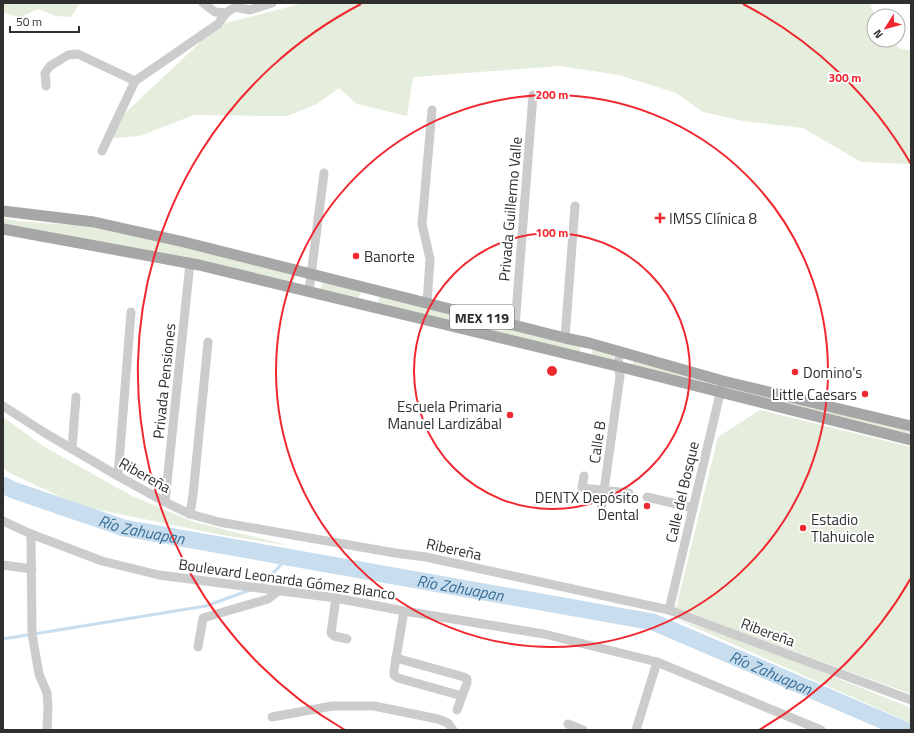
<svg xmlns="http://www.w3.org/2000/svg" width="914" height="733" font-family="'Titillium Web',sans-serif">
  <rect width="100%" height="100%" fill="#fff"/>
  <!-- green -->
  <g fill="#e5eddc">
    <polygon points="3,3 80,3 71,17 56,16 38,9 19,18 3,12"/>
    <polygon points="304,3 870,3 875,16 874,16 874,40 892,40 899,48 911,51 911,164 861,162 803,128 743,121 703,112 676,93 619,75 560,66 413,77 407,116 357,104 339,88 317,104 287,116 194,115 140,136 113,138 125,113 206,37 226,23"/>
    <polygon points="3,218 16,221 87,226 167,240 296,274 293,284 3,226"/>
    <polygon points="323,282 362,290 358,299 320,291"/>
    <polygon points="380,292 581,345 580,355 378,305"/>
    <polygon points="593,348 614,353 612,364 591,358"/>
    <polygon points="634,359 713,379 712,387 632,368"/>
    <polygon points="740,388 911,430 911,438 739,394"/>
    <polygon points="760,410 911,447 911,694 676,608 718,437"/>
    <polygon points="3,417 43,446 132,496 194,522 291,546 222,535 80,506 10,473 3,468"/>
    <polygon points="676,619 755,645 911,708 911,723"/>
  </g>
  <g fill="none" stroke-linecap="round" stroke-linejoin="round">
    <!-- stream -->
    <g stroke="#c8deee" stroke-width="3">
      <polyline points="260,586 289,557"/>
      <polyline points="3,639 206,606 250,590"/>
    </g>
    <!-- river -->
    <path stroke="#c8deee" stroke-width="17" id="s1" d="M 3,485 L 13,490 L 124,528 L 653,622 L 905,730"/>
    <!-- minor -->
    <g stroke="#ccc" stroke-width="9">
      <polyline points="203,3 215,12 226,13"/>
      <polyline points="235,7 250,10 272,3"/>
      <polyline points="46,86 45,73 50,66 68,55 78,54 135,81"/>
      <polyline points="102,151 135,81 218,24 226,13 235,7 239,3"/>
      <polyline points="309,291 324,173"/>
      <polyline points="427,303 430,259 422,224 432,110"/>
      <polyline points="515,326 533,95"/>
      <polyline points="565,338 575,206"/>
      <polyline points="3,406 45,433 118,476 165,502 190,514 219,522 395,553 426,557 669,610 911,700"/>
      <polyline points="72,449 76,397"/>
      <polyline points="118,476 131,312"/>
      <polyline points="584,476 582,488 629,493"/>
      <polyline points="647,497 693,508"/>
      <polyline points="165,502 190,263"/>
      <path d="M 601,512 L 620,376 C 618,367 616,360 622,352"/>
      <polyline points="190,514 193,495 208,342"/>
      <polyline points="3,521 31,534 102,561 159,575 336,598 404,611 544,634 657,662 821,730"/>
      <polyline points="31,534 32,634 39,674 47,693 48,707 47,730"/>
      <polyline points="3,565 32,569"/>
      <polyline points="336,598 331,633 334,636 347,639"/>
      <polyline points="669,610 723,381"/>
      <polyline points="404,611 394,670 394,675 398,678 462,696"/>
      <polyline points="198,647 203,618 268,599 280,590"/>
      <polyline points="396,658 464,677 467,679 467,683 457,710"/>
      <polyline points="272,717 332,706 374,706 438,719 448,723 453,730"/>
      <polyline points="568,724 583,730"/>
      <polyline points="636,730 657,662"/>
    </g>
    <!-- major -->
    <g stroke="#a7a7a7" stroke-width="11">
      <polyline points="3,211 94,222 184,242 565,338 589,343 723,381 911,426"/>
      <polyline points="3,229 199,265 625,368 911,440"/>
    </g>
  </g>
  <!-- distance rings -->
  <g fill="none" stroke="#f0282f" stroke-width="2">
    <circle cx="552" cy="371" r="138"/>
    <circle cx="552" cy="371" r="276"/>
    <path d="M911 578A414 414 0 0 1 759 730M345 730A414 414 0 0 1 361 4M743 4A414 414 0 0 1 911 164"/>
  </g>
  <!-- markers -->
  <g fill="#f0282f" stroke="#fff" stroke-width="1.5">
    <path d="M658 212h4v4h4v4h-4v4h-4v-4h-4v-4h4z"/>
    <circle cx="356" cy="256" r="4"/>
    <circle cx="795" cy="372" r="4"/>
    <circle cx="865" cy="394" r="4"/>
    <circle cx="510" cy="415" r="4"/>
    <circle cx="647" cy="506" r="4"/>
    <circle cx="803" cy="528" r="4"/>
  </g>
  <g text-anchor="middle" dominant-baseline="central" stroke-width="4" stroke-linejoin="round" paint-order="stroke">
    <!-- shield labels -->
    <rect fill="#fff" stroke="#6d6d6d" stroke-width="1" x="450" y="305" width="64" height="24" rx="3"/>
    <g font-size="14" font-weight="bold" fill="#2f2f2f">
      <text x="482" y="317">MEX 119</text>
    </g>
    <!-- street labels -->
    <g font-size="15" fill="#2f2f2f" stroke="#fff">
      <text transform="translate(510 209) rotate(-85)">Privada Guillermo Valle</text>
      <text transform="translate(164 381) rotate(-84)">Privada Pensiones</text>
      <text transform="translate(597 442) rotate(-82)">Calle B</text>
      <text transform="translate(145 475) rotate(29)">Ribereña</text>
      <text transform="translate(682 492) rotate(-77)">Calle del Bosque</text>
      <text transform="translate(454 549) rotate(12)">Ribereña</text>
      <text transform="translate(287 579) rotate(8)">Boulevard Leonarda Gómez Blanco</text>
      <text transform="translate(768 632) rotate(20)">Ribereña</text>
    </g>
    <!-- poi labels -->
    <g font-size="15" fill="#2f2f2f" stroke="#fff" text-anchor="start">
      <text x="669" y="218">IMSS Clínica 8</text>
      <text x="364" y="256">Banorte</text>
      <text x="803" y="372">Domino's</text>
      <text x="857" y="394" text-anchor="end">Little Caesars</text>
      <text x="502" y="406" text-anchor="end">Escuela Primaria<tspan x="502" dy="17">Manuel Lardizábal</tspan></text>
      <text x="639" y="497" text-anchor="end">DENTX Depósito<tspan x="639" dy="17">Dental</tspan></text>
      <text x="811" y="519">Estadio<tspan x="811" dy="17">Tlahuicole</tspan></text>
    </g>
    <!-- water labels -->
    <g font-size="16" font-style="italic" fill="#386e97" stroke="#fff">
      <text stroke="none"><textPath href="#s1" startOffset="146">Río Zahuapan</textPath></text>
      <text stroke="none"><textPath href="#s1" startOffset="470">Río Zahuapan</textPath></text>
      <text stroke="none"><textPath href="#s1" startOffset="794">Río Zahuapan</textPath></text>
    </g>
  </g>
  <circle cx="552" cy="371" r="6" fill="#f0282f" stroke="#fff" stroke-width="2"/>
  <g font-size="12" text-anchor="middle" font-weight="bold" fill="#f0282f" stroke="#fff" stroke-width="4" stroke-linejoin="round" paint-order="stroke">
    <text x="845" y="82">300 m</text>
    <text x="552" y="99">200 m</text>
    <text x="552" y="237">100 m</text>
  </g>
  <!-- border -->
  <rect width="914" height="733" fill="none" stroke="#2f2f2f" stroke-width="8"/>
  <!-- north arrow -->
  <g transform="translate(886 28) rotate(233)"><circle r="19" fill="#ffffff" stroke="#acacac"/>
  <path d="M0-3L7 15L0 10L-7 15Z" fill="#f0282f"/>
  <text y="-6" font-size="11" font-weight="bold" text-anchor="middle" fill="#2f2f2f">N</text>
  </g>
  <!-- scale -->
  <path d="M10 26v6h69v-6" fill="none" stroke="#2f2f2f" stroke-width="2"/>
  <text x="16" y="26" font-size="12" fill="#2f2f2f" stroke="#ffffff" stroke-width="3" paint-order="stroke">50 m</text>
</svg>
